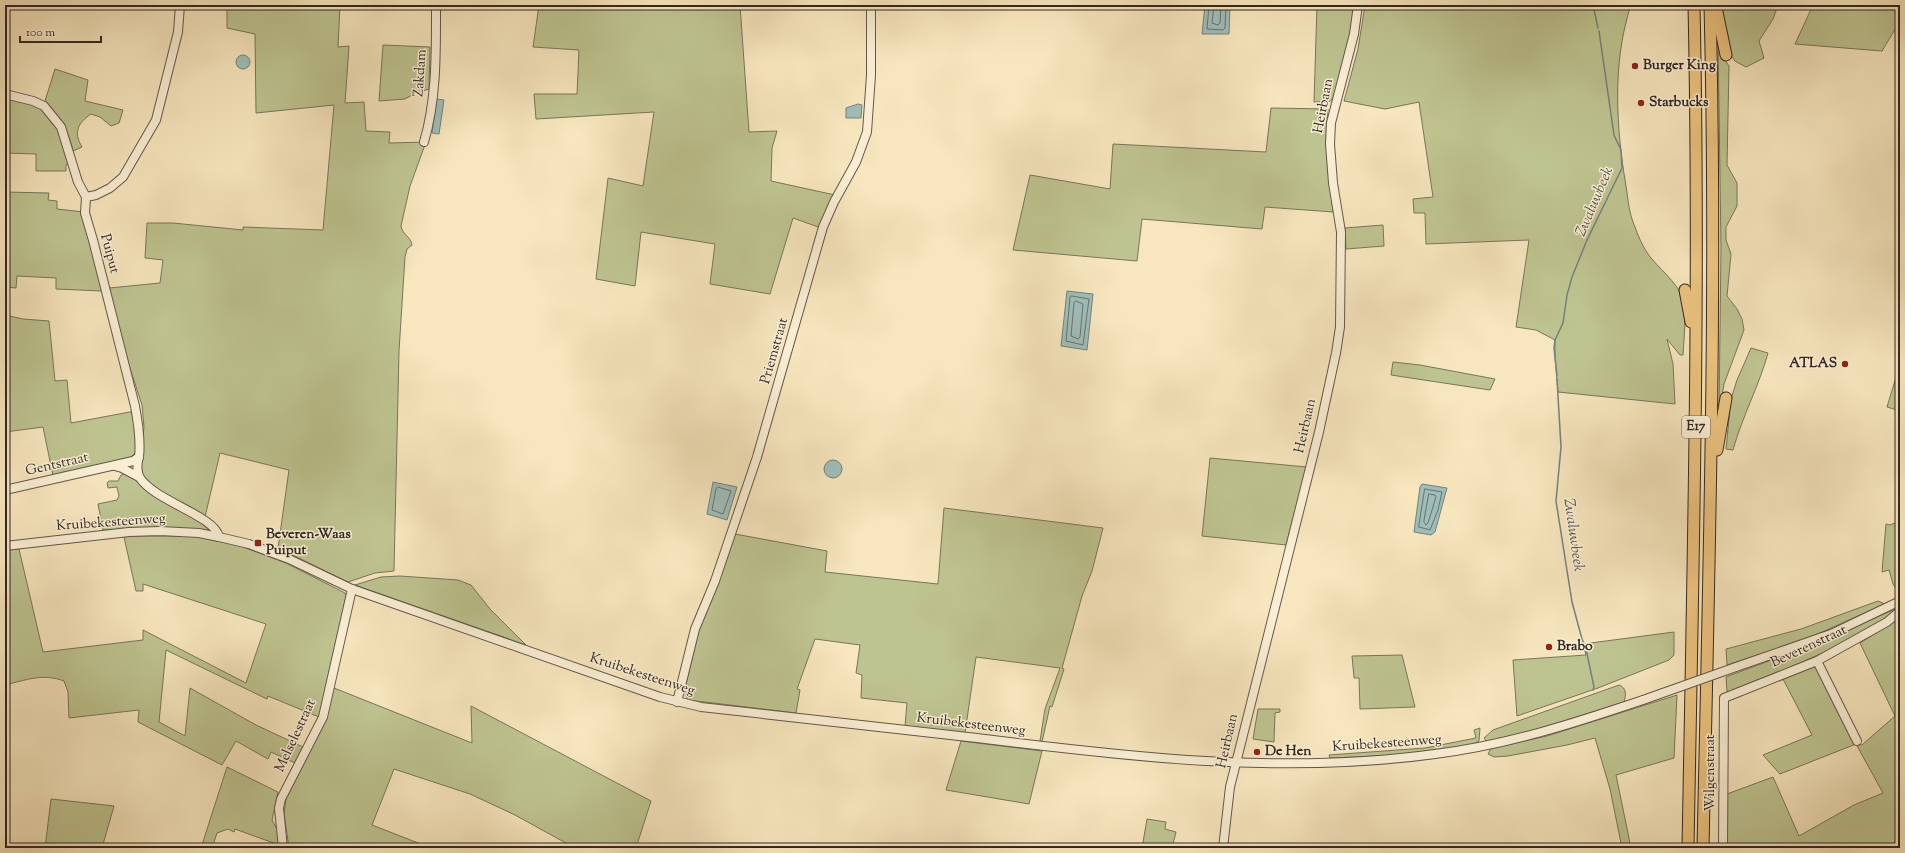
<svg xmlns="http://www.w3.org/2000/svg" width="1905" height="853" font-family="'Sorts Mill Goudy',serif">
  <rect width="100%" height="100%" fill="#f7e6be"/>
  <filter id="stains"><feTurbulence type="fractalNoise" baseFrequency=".005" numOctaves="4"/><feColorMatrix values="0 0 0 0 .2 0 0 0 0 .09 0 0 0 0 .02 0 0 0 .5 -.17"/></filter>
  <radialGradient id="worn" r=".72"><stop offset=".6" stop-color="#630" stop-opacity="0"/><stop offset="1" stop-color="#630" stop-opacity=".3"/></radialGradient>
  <!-- green -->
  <g fill="#bec491" stroke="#787659">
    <path d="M 184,5 L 340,5 L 338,47 L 349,46 L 345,103 L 364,102 L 366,131 L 390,132 L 389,143 L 426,142 L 410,186 L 401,226 C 402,234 411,237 412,245 L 407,249 L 405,257 L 399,351 L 394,571 L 375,573 L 348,582 L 278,548 L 289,470 L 220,453 L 205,517 L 160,493 L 149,483 L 142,474 L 141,460 L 144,427 L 142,405 L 124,350 L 109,288 L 160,283 L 163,260 L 145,258 L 147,223 L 173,223 L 243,230 L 243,227 L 323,230 L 334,105 L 256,113 L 255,34 L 227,28 L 227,7 L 184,7 Z"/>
    <polygon points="539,5 740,5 749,132 777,131 772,148 771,181 835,195 821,228 793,218 770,294 710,284 715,244 641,232 635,286 596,279 608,178 643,186 654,112 536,119 534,94 577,94 579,50 533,47"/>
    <polygon points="1317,5 1358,5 1337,95 1329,102 1314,102"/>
    <path d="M 1365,5 L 1631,5 C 1612,62 1616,127 1626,186 C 1628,199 1629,214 1635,227 C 1638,236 1643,247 1648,254 C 1657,267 1678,283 1682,297 C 1687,315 1684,336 1683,355 L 1680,355 L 1667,339 L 1673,364 L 1675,404 L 1558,392 L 1555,358 L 1555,340 L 1536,330 L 1516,327 L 1529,240 L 1426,244 L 1425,213 L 1414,213 L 1413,199 L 1433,197 L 1419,102 L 1385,109 L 1344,101 L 1358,49 Z"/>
    <polygon points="1721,5 1778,5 1773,19 1759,41 1764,58 1746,67 1735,61 1729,53"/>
    <polygon points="1813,5 1900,5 1900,21 1882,51 1795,44"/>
    <polygon points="1718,37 1723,57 1729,66 1727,165 1737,183 1737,206 1726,227 1726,240 1731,254 1727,296 1737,309 1742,319 1744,330 1724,384 1719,413 1721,248"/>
    <polygon points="383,45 430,47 429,89 414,94 405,99 379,101"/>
    <path d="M 55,69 L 88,80 L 85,101 L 123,110 L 119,123 L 111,126 L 100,117 L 91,114 C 78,123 73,132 82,147 L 73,151 C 67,127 61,119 45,101 Z"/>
    <polygon points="5,97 41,107 61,133 71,164 66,165 66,171 36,171 36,154 5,153"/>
    <polygon points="1271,108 1328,109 1326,141 1333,212 1265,207 1262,229 1142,219 1137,261 1013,250 1030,175 1110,189 1113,144 1266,152"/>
    <polygon points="5,192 49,193 48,200 57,201 57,209 84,212 102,291 56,289 56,278 17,276 16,288 5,287"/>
    <polygon points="1383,225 1384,246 1346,249 1345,228"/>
    <polygon points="5,315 23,319 49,321 55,381 67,380 71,423 135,411 136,448 135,453 131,457 53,476 43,427 5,432"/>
    <path d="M 1751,348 L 1768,353 C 1759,386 1742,417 1733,450 L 1726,449 L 1731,399 L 1737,380 Z"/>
    <polygon points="1393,362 1420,365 1495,379 1490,390 1391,375"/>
    <polygon points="1900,364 1900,411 1887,407"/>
    <polygon points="1210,458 1307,467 1286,545 1202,536"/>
    <polygon points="128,472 204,522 210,529 210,530 160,527 103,530 98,504 117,500 119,496 117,487 108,488 107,483 109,481 118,481 121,475"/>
    <polygon points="944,508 1103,528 1092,571 1082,596 1062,668 1064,669 1052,707 1050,706 1042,742 1040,741 1045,709 1060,668 976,657 965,733 905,726 907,703 861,698 862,675 856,673 860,645 815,639 797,689 800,690 796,713 688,700 684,692 700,626 735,534 827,551 825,572 938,584"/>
    <polygon points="1900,521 1900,596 1893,584 1889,570 1882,572 1886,524 1890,525"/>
    <path d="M 134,536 L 194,536 L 240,546 L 286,563 L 345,593 L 346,596 L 319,717 L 268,696 L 267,699 L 166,650 L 159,722 L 185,736 L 190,688 L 256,725 L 303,747 L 295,763 L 271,752 L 268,759 L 236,741 L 222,765 L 138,722 L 139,710 L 69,718 L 68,692 L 64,681 C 43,673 26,680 5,685 L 5,550 L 19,549 L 43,652 L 143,640 L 143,630 L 246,683 L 266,624 L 143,584 L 143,591 L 136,591 L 124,537 Z"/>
    <polygon points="400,576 458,580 471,585 490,609 526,645 355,585 381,577"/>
    <polygon points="1878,601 1885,604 1804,640 1727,665 1726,649 1801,629"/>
    <polygon points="1895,609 1897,609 1897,611 1850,641 1731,693 1727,691 1726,677 1830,638"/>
    <polygon points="1900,618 1900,848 1727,848 1727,794 1773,777 1799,836 1854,805 1883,793 1856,744 1780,774 1763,755 1812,735 1783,679 1815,665 1856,744 1862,745 1895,716 1860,643"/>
    <polygon points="1674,632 1674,655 1669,660 1598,688 1517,716 1513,660 1586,655 1583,644"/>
    <polygon points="1402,655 1415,707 1360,709 1359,678 1354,678 1352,656"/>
    <path d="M 1619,685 C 1627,688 1626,695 1624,702 L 1535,730 L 1487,742 L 1484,738 L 1493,730 Z"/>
    <polygon points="334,688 472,743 471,706 651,801 636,848 575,848 515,815 470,794 394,769 372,825 431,848 289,848 284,814 286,799 312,746"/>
    <polygon points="1677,695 1674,758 1616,775 1631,848 1622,848 1610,789 1595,738 1567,745 1508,756 1494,757 1488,754 1490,750 1493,748 1547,736"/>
    <polygon points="1258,709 1280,709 1280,712 1275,713 1274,742 1253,739"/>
    <polygon points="1480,728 1479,741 1471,745 1397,755 1330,758 1329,755 1425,748 1476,738 1474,730"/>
    <polygon points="961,741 1042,751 1029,804 946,790"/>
    <polygon points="227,767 278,792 272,820 278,831 279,845 235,829 234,832 228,829 217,833 212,848 201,848"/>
    <polygon points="51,799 114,806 102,848 45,848"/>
    <polygon points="1147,819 1166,822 1165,829 1176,832 1172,848 1142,848"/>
  </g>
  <!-- water -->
  <g fill="#9fbeba" stroke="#74827d">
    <polygon points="1205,5 1230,5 1229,34 1202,34"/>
    <circle cx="243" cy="62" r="7"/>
    <polygon points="437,99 444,100 439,134 432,133"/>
    <polygon points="858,104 862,105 861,118 846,118 846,108"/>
    <polygon points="1067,291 1093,294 1087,350 1061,346"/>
    <circle cx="833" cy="469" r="9"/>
    <polygon points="713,482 737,487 727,520 707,514"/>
    <polygon points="1422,484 1447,488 1435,532 1431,535 1414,532 1420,487"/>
  </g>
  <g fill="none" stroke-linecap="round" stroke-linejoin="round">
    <!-- shore -->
    <g stroke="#69726e" stroke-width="1">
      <polyline points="1209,5 1207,29 1223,30 1225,28 1226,5"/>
      <polyline points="1214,5 1212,23 1218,25 1220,23 1221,5"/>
      <polygon points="1072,296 1089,299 1083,345 1066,341 1070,297"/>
      <polygon points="1076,301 1083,304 1080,337 1078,339 1071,336 1074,303"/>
      <polygon points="718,487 731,491 723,514 712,510 716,489"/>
      <polygon points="1425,489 1442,492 1438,510 1430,530 1419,527"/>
      <polygon points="1429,494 1435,495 1436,497 1428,523 1426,525 1424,522"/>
    </g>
    <!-- stream -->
    <g stroke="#74827d" stroke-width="1.5">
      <polyline points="1593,5 1598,28"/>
      <polyline points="1557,376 1554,348 1555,340 1563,323 1567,295 1572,277 1587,240 1622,168 1621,150 1614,135 1599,31"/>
      <polyline points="1557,379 1561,447 1556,501 1572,602 1582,639 1586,649 1594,687 1593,690"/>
    </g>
    <defs>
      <g id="minor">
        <path d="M 5,94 L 33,101 L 44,106 L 61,127 L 78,182 L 86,197 L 85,213 L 93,240 L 135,406 C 138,422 141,440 139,457 C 137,464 136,471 140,478 C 155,501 215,516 219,537"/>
        <path d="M 424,142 C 437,98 436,50 436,5"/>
        <polyline points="86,197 96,195 110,188 123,177 156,120 178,32 180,5"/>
        <polyline points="115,466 122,468 139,477"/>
        <polyline points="5,490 133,461 139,457"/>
        <path d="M 5,546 L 129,532 L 160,531 L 199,533 L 219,537 L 249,544 L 289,559 L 352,589 L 660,697 L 701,707 C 793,717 885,727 977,738 C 1129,757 1283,775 1435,754 C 1507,745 1575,723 1643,700"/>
        <polyline points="1817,661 1857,741"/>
        <polyline points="1736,667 1831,634 1900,601"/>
        <polyline points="677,702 695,629 715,581 757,457 823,227 834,202 856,162 867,132 871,75 871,5"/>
        <polyline points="283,848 279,808 281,799 323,717 352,589"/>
        <polyline points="1223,848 1230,787 1319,432 1336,353 1340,327 1341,232 1333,183 1330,144 1331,123 1354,34 1358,5"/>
        <polyline points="1723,848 1724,698 1817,661 1887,622 1900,611"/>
      </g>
      <g id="highway">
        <polyline points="1716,7 1726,55"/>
        <polyline points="1685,290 1691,322"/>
        <polyline points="1717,450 1726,398"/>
        <path d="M 1688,848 C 1693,567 1700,286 1694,5"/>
        <path d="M 1703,848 C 1709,567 1717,286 1710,5"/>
      </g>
    </defs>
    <!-- minor casing -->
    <use href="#minor" stroke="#645748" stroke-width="10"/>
    <!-- highway casing -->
    <use href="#highway" stroke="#332721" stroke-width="13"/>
    <!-- minor -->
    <use href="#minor" stroke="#faefd5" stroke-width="8"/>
    <!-- highway -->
    <use href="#highway" stroke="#ecc37f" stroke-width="11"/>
    <defs>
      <polyline id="minor-bridge" points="1643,700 1736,667"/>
    </defs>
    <!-- minor-bridge casing -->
    <use href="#minor-bridge" stroke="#645748" stroke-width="10" stroke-linecap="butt"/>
    <!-- minor-bridge -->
    <use href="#minor-bridge" stroke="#faefd5" stroke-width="8"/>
  </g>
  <!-- markers -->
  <g fill="#8f2418" stroke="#faefd5" stroke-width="1.5">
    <circle cx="1635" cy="66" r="4"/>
    <circle cx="1641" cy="103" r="4"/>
    <circle cx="1845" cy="364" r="4"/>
    <rect x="254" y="539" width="8" height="8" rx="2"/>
    <circle cx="1549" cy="647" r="4"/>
    <circle cx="1257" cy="752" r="4"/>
  </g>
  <g text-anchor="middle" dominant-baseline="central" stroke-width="3" stroke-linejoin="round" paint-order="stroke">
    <!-- shield labels -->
    <rect fill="#faefd5" stroke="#6f6357" stroke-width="1" x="1682" y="416" width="28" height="22" rx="3"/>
    <g font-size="13" font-weight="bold" fill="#332721">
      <text x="1696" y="427">E17</text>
    </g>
    <!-- poi labels -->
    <g font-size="14" font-weight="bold" fill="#332721" stroke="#faefd5" text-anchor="start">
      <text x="1643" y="66">Burger King</text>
      <text x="1649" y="103">Starbucks</text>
      <text x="1837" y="364" text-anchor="end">ATLAS</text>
      <text x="266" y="535">Beveren-Waas<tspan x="266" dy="16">Puiput</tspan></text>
      <text x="1557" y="647">Brabo</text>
      <text x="1265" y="752">De Hen</text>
    </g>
    <!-- street labels -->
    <g font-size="14" fill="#332721" stroke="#faefd5">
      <text transform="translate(421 73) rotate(-86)">Zakdam</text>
      <text transform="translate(1324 106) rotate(-79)">Heirbaan</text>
      <text transform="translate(109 254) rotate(75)">Puiput</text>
      <text transform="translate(775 351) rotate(-74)">Priemstraat</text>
      <text transform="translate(1306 426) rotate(-77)">Heirbaan</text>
      <text transform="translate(57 465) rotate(-13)">Gentstraat</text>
      <text transform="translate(111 523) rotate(-4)">Kruibekesteenweg</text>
      <text transform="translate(1809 647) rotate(-25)">Beverenstraat</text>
      <text transform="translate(642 675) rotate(18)">Kruibekesteenweg</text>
      <text transform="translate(971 725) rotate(7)">Kruibekesteenweg</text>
      <text transform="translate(296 736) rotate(-65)">Melselestraat</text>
      <text transform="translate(1228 741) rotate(-77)">Heirbaan</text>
      <text transform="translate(1387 744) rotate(-4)">Kruibekesteenweg</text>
      <text transform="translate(1711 773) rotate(-90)">Wilgenstraat</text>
    </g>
    <!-- water labels -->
    <g font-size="15" font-style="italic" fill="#53544f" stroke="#faefd5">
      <text transform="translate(1595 202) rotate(-67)">Zwaluwbeek</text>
      <text transform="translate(1573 535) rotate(82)">Zwaluwbeek</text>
    </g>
  </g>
  <!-- margin -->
  <rect width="1905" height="853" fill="none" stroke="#f7e6be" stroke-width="20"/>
  <rect x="6" y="6" width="1893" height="841" fill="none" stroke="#332721" stroke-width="2"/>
  <rect x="10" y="10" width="1885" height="833" fill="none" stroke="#332721"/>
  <!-- scale -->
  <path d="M20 36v6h81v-6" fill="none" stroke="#332721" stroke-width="2"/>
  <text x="26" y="36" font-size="12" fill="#332721" stroke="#faefd5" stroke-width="3" paint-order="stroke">100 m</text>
  <rect width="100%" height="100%" filter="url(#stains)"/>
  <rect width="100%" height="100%" fill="url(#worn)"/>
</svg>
